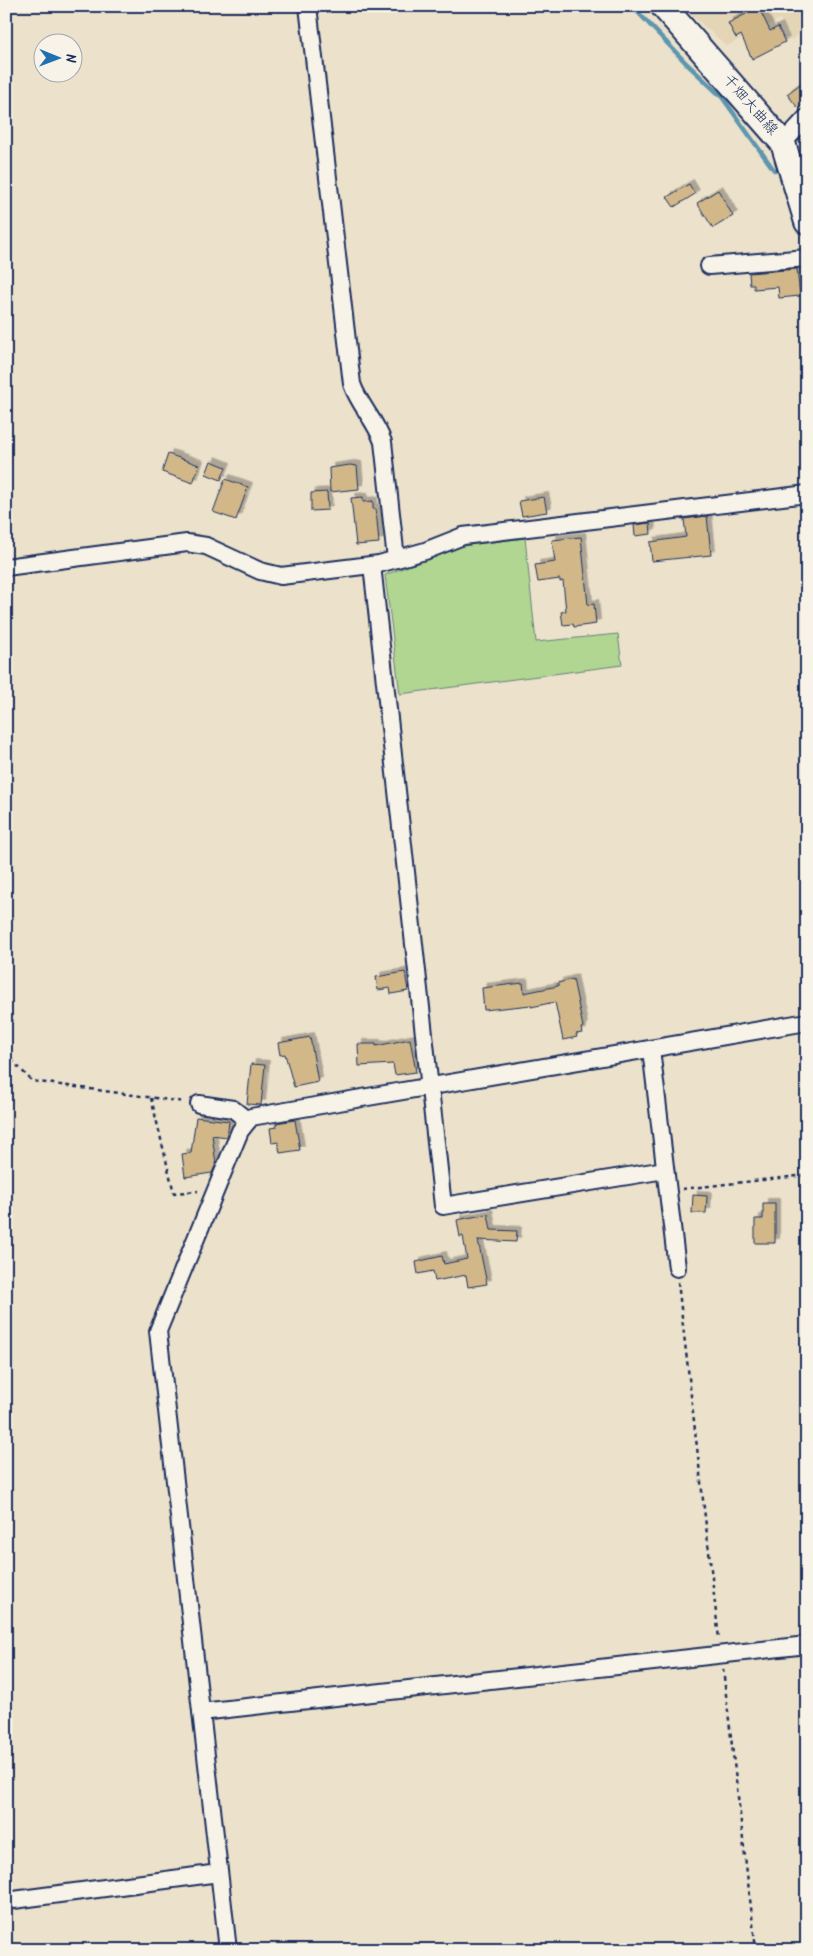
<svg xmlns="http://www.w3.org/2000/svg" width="813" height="1956" font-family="Kalam,'Klee One',sans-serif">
  <defs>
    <filter id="shadow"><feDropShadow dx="4.5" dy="-4.5" stdDeviation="0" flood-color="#0004"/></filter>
  </defs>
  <rect width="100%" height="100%" fill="#ece1cb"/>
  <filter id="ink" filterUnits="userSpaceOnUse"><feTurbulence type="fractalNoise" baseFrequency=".02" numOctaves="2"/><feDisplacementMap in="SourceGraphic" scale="10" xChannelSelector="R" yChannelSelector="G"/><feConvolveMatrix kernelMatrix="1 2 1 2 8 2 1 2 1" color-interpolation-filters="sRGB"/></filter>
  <g filter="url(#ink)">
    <!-- built -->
    <polygon fill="#e4d5b7" points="681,6 807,6 807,27 791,40 780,19 727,46"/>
    <!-- green -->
    <polygon fill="#b0d692" stroke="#668278" points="525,538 536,642 618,634 622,665 400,694 385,575 460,546"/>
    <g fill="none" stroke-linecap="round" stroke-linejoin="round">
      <!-- stream -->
      <g stroke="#5d96ae" stroke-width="4.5">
        <polyline points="632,6 687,64 722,97 774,170 777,170"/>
        <polyline points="805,170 807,173"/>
      </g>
    </g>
    <!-- building -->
    <g fill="#d2b888" stroke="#1b2f5e" filter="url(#shadow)">
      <polygon points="753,6 758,6 770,31 778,27 785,42 752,59 741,35 736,38 728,23 746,14 744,11"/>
      <polygon points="807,79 807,101 798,108 787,94"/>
      <polygon points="689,184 695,194 674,207 667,197"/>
      <polygon points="718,190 733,216 713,228 697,203"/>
      <polygon points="797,269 800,296 779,298 778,287 754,289 754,285 750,285 749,273"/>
      <polygon points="168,454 199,465 193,483 162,472"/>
      <polygon points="211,461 226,467 221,480 206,474"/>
      <polygon points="350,465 357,466 359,489 330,492 329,468"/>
      <polygon points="225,479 248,487 236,520 213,512"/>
      <polygon points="327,492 328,510 311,511 311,493"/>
      <polygon points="363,497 363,502 373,501 373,509 376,509 379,543 356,545 351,498"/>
      <polygon points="544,497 547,512 522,516 519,501"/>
      <polygon points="707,516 711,555 652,561 650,542 686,537 684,519"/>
      <polygon points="650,523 651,534 635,536 634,525"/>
      <polygon points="581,537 588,605 594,604 596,624 574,627 573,624 563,625 561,612 566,611 563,581 560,582 560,579 538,582 535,565 555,562 552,540"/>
      <polygon points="405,972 408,991 391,994 390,988 378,990 376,977"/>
      <polygon points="573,979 583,1027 581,1028 582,1033 576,1034 577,1037 563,1040 555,1002 531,1007 531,1005 484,1010 482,988 523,983 524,993 558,986 558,983"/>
      <polygon points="310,1037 318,1082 294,1087 285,1054 280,1055 278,1043"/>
      <polygon points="410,1039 416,1072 395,1075 393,1064 359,1066 358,1044 376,1044 376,1046"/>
      <polygon points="251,1064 265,1065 261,1105 247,1104"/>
      <polygon points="196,1117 229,1121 227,1137 212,1135 216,1164 212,1173 185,1177 182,1154 191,1153"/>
      <polygon points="295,1120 300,1150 280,1153 278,1142 272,1143 270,1128 277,1127 276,1123"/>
      <polygon points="693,1195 707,1196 706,1213 692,1213"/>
      <polygon points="763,1203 775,1203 775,1243 755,1243 755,1219 763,1219"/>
      <polygon points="488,1214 491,1230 517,1231 516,1242 478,1240 487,1284 468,1287 466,1275 435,1281 433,1271 418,1274 416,1262 442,1256 444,1264 467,1259 463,1236 460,1237 457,1220"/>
    </g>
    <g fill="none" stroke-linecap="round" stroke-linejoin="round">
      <defs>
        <g id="minor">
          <path d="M 308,6 L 352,384 C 359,405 376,421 383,442 L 396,559"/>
          <polyline points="783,143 807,117"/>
          <polyline points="709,266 807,258"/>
          <polyline points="372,565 443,1206 665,1170"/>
          <polyline points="6,567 187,543 206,546 260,571 281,576 379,564 425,551 463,536 807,494"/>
          <polyline points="651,1049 677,1268"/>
          <polyline points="199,1104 233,1109 248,1121"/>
          <polyline points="201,1712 807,1645"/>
          <polyline points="6,1901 219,1873"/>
          <polyline points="228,1950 158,1331 240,1131 251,1117 807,1022"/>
        </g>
        <polyline id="secondary" points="663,6 783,143 807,222"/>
      </defs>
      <!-- minor casing -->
      <use href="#minor" stroke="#1b2f5e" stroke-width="20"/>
      <!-- secondary casing -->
      <use href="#secondary" stroke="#1b2f5e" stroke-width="28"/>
      <!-- path -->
      <g stroke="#1b2f5e" stroke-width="2.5" stroke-dasharray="4 4" stroke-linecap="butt">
        <polyline points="6,1054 32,1081 184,1102"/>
        <polyline points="151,1098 174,1193 198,1191"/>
        <polyline points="682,1189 807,1175"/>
        <polyline points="678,1282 719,1639"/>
        <polyline points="723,1669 756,1950"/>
      </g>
      <!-- minor -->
      <use href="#minor" stroke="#f7f3e8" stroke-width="16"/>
      <!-- secondary -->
      <use href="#secondary" stroke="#f7f3e8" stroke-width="24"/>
    </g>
  </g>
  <g text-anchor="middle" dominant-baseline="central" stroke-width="4" stroke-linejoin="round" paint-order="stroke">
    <!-- street labels -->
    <g font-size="15" fill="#1b2f5e" stroke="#f7f3e8">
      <text transform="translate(750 105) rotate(49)">千畑大曲線</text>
    </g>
  </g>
  <!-- margin -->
  <rect width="813" height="1956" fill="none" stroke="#f7f3e8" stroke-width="25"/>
  <rect x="12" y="12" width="788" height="1931" fill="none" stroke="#1b2f5e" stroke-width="2" filter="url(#ink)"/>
  <!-- north arrow -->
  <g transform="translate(58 58) rotate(91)"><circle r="24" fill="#f7f3e8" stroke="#9fa5b1"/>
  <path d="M0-4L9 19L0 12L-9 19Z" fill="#1f6fb2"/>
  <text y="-8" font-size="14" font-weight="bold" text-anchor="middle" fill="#1b2f5e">N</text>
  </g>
</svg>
